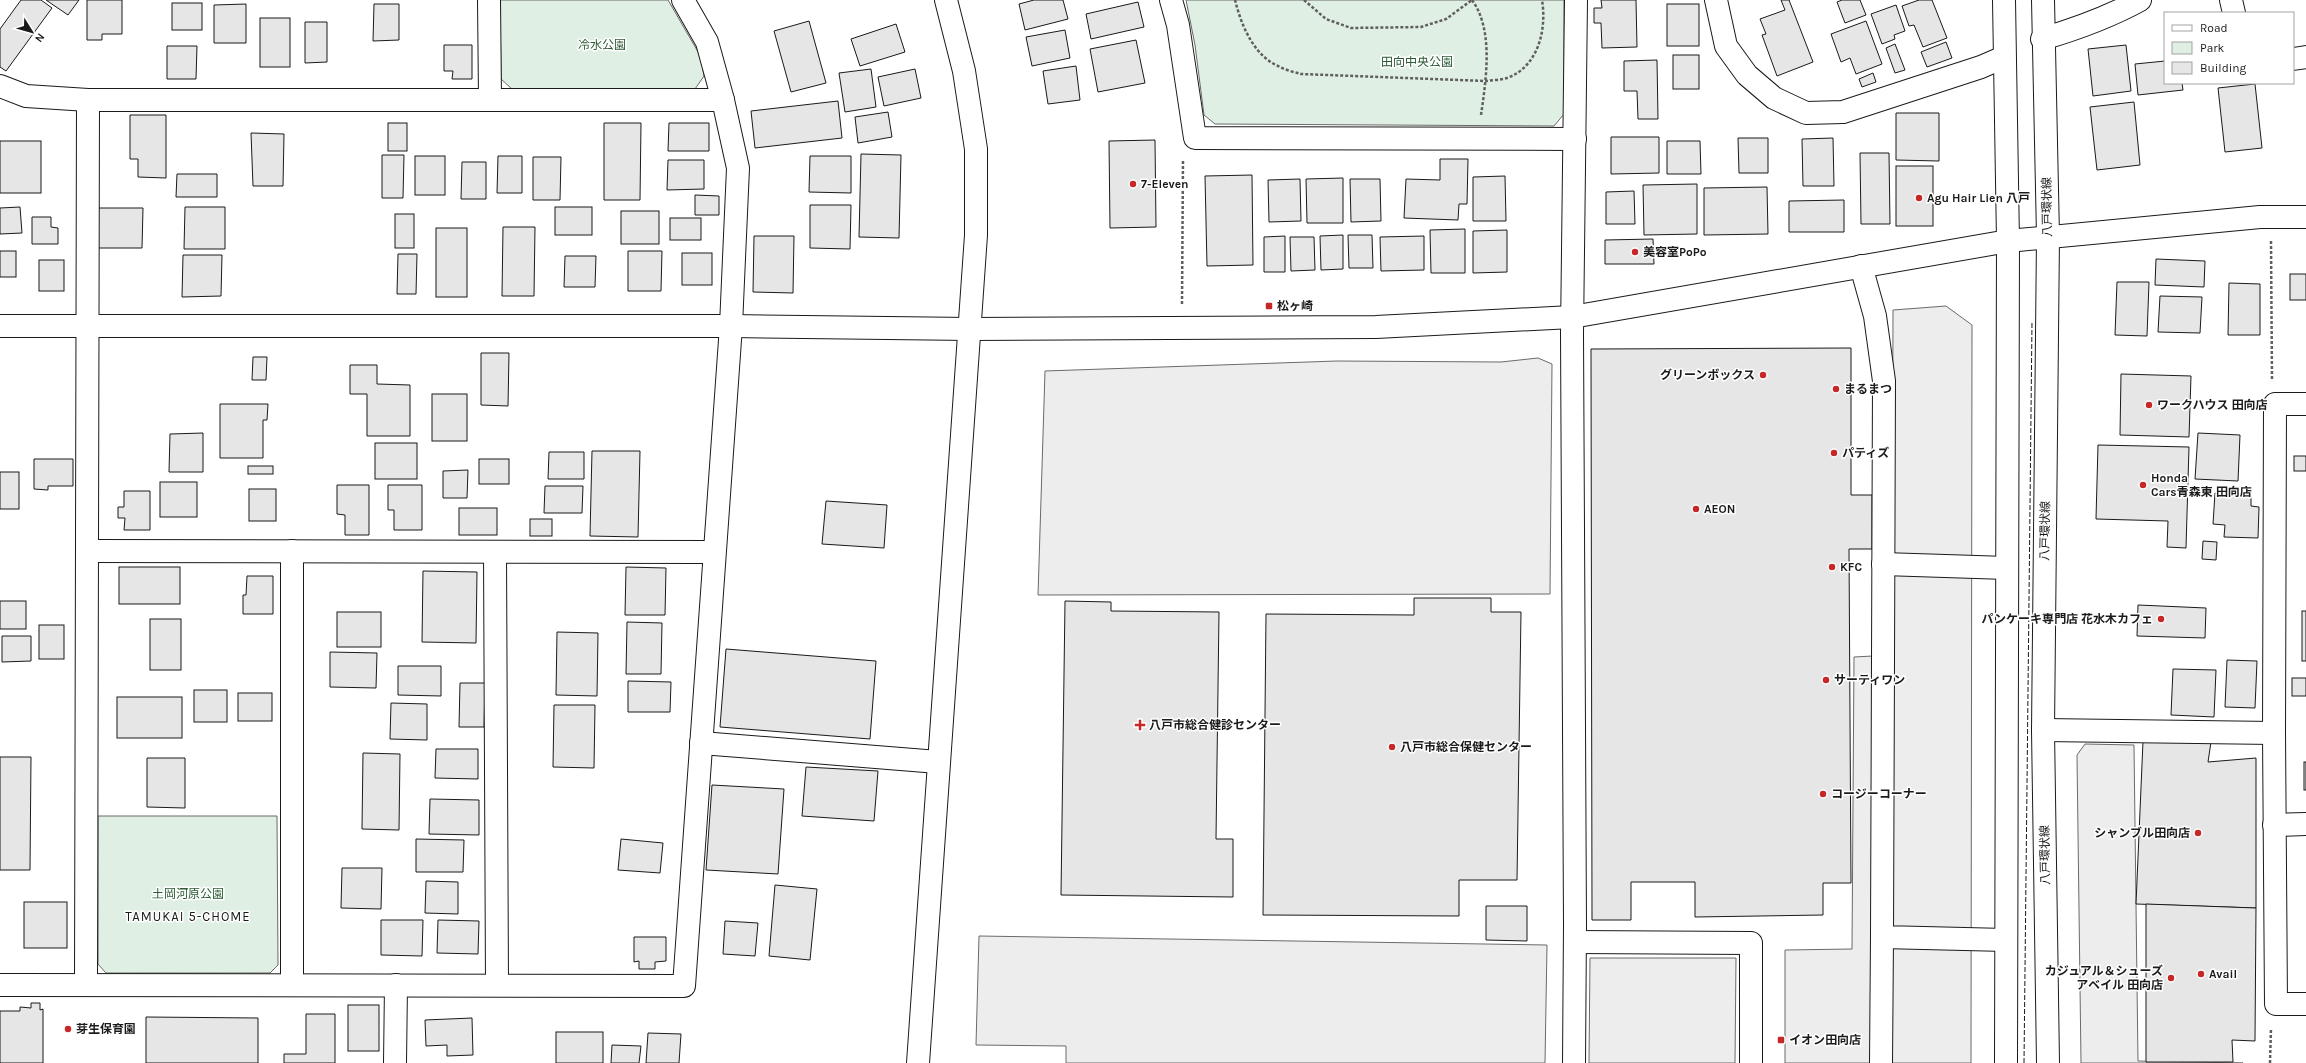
<svg xmlns="http://www.w3.org/2000/svg" width="2306" height="1063" font-family="Karla,'Noto Sans JP',sans-serif">
  <rect width="100%" height="100%" fill="#fff"/>
  <!-- green -->
  <g fill="#e0efe3" stroke="#6a6a6a">
    <polygon points="500,0 668,0 701,57 704,76 695,89 512,89 501,79"/>
    <polygon points="1186,0 1564,0 1564,114 1554,126 1215,124 1204,115 1195,45"/>
    <polygon points="98,816 277,816 278,965 270,973 106,973 98,964"/>
  </g>
  <!-- parking -->
  <g fill="#ededed" stroke="#6a6a6a">
    <polygon points="1946,306 1972,325 1971,1063 1785,1063 1785,950 1852,949 1854,657 1892,655 1893,310"/>
    <polygon points="1538,358 1552,364 1550,594 1038,595 1045,371 1337,361 1501,362"/>
    <polygon points="2085,744 2134,745 2138,1061 2243,1063 2081,1063 2077,755"/>
    <polygon points="979,936 1547,945 1545,1063 1066,1063 1066,1046 976,1045"/>
    <polygon points="1590,958 1736,958 1735,1063 1589,1063"/>
  </g>
  <!-- building -->
  <g fill="#e6e6e6" stroke="#1a1a1a">
    <polygon points="21,0 41,0 52,8 6,71 0,67 0,29"/>
    <polygon points="46,0 79,0 68,15"/>
    <polygon points="87,0 122,0 122,34 102,34 102,40 87,40"/>
    <polygon points="1034,0 1063,0 1068,19 1025,30 1019,4"/>
    <polygon points="1601,0 1636,0 1637,47 1602,48 1601,23 1594,23 1594,8 1602,8"/>
    <polygon points="1781,0 1789,0 1813,62 1777,76 1762,35 1766,34 1760,19 1785,10"/>
    <polygon points="1842,0 1860,0 1866,15 1845,23 1837,2"/>
    <polygon points="1919,0 1932,0 1947,38 1923,47 1914,25 1909,26 1902,6"/>
    <polygon points="1138,2 1144,27 1091,39 1086,14"/>
    <rect x="172" y="3" width="30" height="27"/>
    <polygon points="246,4 246,43 214,43 214,5"/>
    <polygon points="374,4 399,4 399,40 373,41"/>
    <rect x="1667" y="4" width="32" height="42"/>
    <polygon points="1896,5 1905,31 1894,35 1895,39 1882,44 1871,14"/>
    <rect x="260" y="18" width="30" height="49"/>
    <polygon points="809,21 826,83 791,92 774,31"/>
    <polygon points="1866,21 1882,64 1856,74 1850,58 1841,62 1831,34"/>
    <polygon points="305,22 327,22 327,62 305,63"/>
    <polygon points="896,24 905,52 860,66 851,39"/>
    <polygon points="1065,30 1070,58 1032,66 1026,37"/>
    <polygon points="1136,40 1145,83 1098,92 1090,49"/>
    <polygon points="1946,42 1952,58 1927,67 1921,52"/>
    <polygon points="1895,44 1905,70 1895,73 1886,48"/>
    <polygon points="444,45 472,45 472,79 452,79 453,71 444,71"/>
    <polygon points="2126,45 2131,91 2093,96 2088,49"/>
    <polygon points="167,46 197,46 196,79 167,79"/>
    <rect x="1673" y="55" width="26" height="34"/>
    <polygon points="1657,60 1658,119 1638,119 1637,91 1624,91 1624,61"/>
    <polygon points="2165,61 2165,83 2182,83 2183,90 2138,95 2135,64"/>
    <polygon points="1076,66 1080,100 1048,104 1043,71"/>
    <polygon points="871,69 876,107 845,112 839,73"/>
    <polygon points="915,69 921,98 884,106 878,77"/>
    <polygon points="1873,73 1876,82 1862,87 1859,79"/>
    <polygon points="2255,84 2262,148 2225,152 2218,88"/>
    <polygon points="838,101 842,138 755,148 751,111"/>
    <polygon points="2134,102 2140,165 2097,170 2090,107"/>
    <polygon points="888,112 892,137 858,143 855,117"/>
    <polygon points="1896,113 1939,113 1939,161 1896,160"/>
    <polygon points="130,115 166,115 166,178 138,177 138,159 130,159"/>
    <rect x="388" y="123" width="19" height="28"/>
    <polygon points="604,123 641,123 640,200 604,200"/>
    <polygon points="669,123 709,123 709,151 668,151"/>
    <polygon points="251,133 284,134 283,186 253,186"/>
    <polygon points="1611,137 1659,137 1659,173 1611,174"/>
    <polygon points="1738,138 1768,138 1768,173 1739,173"/>
    <polygon points="1833,138 1834,186 1803,186 1802,139"/>
    <polygon points="1155,140 1156,227 1110,228 1109,141"/>
    <rect x="0" y="141" width="41" height="52"/>
    <polygon points="1667,141 1700,141 1701,174 1667,174"/>
    <polygon points="1860,153 1889,153 1890,224 1861,224"/>
    <polygon points="861,154 901,155 899,238 859,237"/>
    <polygon points="382,155 404,155 403,198 382,198"/>
    <rect x="415" y="156" width="30" height="39"/>
    <polygon points="498,156 522,156 522,193 497,193"/>
    <polygon points="810,156 851,156 851,193 809,192"/>
    <polygon points="533,157 561,157 560,200 533,200"/>
    <polygon points="1440,159 1468,159 1467,204 1459,204 1458,220 1404,218 1406,179 1440,180"/>
    <polygon points="668,160 704,160 704,189 667,190"/>
    <polygon points="462,162 486,162 486,199 461,199"/>
    <rect x="1896" y="166" width="37" height="60"/>
    <polygon points="177,174 217,174 217,197 176,197"/>
    <polygon points="1252,175 1253,265 1207,266 1205,176"/>
    <polygon points="1505,176 1506,221 1473,221 1473,177"/>
    <polygon points="1343,178 1343,223 1307,223 1306,179"/>
    <polygon points="1300,179 1301,221 1269,222 1268,180"/>
    <polygon points="1350,179 1380,179 1381,221 1351,222"/>
    <polygon points="1697,184 1697,234 1644,235 1643,185"/>
    <polygon points="1767,187 1768,234 1704,235 1704,188"/>
    <polygon points="1634,191 1635,224 1606,224 1606,192"/>
    <polygon points="695,195 719,196 719,215 695,215"/>
    <polygon points="1844,200 1844,232 1789,232 1789,201"/>
    <polygon points="810,205 851,205 850,249 810,248"/>
    <polygon points="20,207 22,233 0,234 0,208"/>
    <polygon points="185,207 225,207 225,249 184,249"/>
    <rect x="555" y="207" width="37" height="28"/>
    <polygon points="98,208 143,208 142,248 97,248"/>
    <rect x="621" y="211" width="38" height="33"/>
    <rect x="395" y="214" width="19" height="34"/>
    <polygon points="32,217 51,217 51,227 58,228 58,244 32,244"/>
    <rect x="670" y="218" width="31" height="22"/>
    <polygon points="503,227 535,227 534,296 502,296"/>
    <rect x="436" y="228" width="31" height="69"/>
    <polygon points="1465,229 1465,273 1431,273 1430,230"/>
    <polygon points="1507,230 1507,272 1473,273 1473,231"/>
    <polygon points="1343,235 1343,269 1321,270 1320,236"/>
    <polygon points="1348,235 1372,235 1373,268 1349,268"/>
    <polygon points="754,236 794,236 793,293 753,292"/>
    <polygon points="1285,236 1285,272 1264,272 1264,237"/>
    <polygon points="1424,236 1424,270 1381,271 1380,237"/>
    <polygon points="1290,237 1314,237 1315,270 1291,271"/>
    <polygon points="1653,239 1654,264 1605,264 1605,240"/>
    <rect x="0" y="251" width="16" height="26"/>
    <polygon points="628,251 662,251 661,291 628,291"/>
    <rect x="682" y="253" width="30" height="32"/>
    <polygon points="398,254 417,254 416,294 397,294"/>
    <polygon points="183,255 222,255 221,296 182,297"/>
    <polygon points="565,256 596,256 595,287 564,287"/>
    <polygon points="2156,259 2205,261 2204,287 2155,285"/>
    <rect x="39" y="260" width="25" height="31"/>
    <rect x="2290" y="274" width="16" height="26"/>
    <polygon points="2117,282 2149,282 2147,336 2115,335"/>
    <polygon points="2229,283 2260,284 2260,335 2228,335"/>
    <polygon points="2160,296 2202,297 2200,333 2158,332"/>
    <polygon points="1851,348 1851,495 1872,495 1872,549 1849,549 1851,883 1823,883 1823,915 1695,917 1695,882 1631,882 1631,920 1592,920 1591,349"/>
    <polygon points="481,353 509,353 508,406 481,405"/>
    <polygon points="253,357 267,357 266,380 252,380"/>
    <polygon points="350,365 377,365 377,384 410,385 410,436 367,436 367,394 350,394"/>
    <polygon points="2121,374 2191,376 2189,437 2120,435"/>
    <rect x="432" y="394" width="35" height="47"/>
    <polygon points="220,404 268,404 267,420 263,420 263,458 220,458"/>
    <polygon points="203,433 203,472 169,472 170,434"/>
    <polygon points="2198,433 2240,435 2238,481 2195,479"/>
    <rect x="375" y="443" width="42" height="36"/>
    <polygon points="2098,445 2189,447 2186,548 2167,547 2168,521 2096,519"/>
    <polygon points="592,451 640,451 638,537 590,536"/>
    <polygon points="549,452 584,452 584,479 548,479"/>
    <rect x="2294" y="456" width="12" height="15"/>
    <polygon points="34,459 73,459 73,486 48,486 48,490 34,489"/>
    <rect x="479" y="459" width="30" height="25"/>
    <rect x="248" y="466" width="25" height="8"/>
    <polygon points="468,470 467,498 443,498 443,471"/>
    <rect x="0" y="472" width="19" height="37"/>
    <rect x="160" y="482" width="37" height="35"/>
    <polygon points="337,485 369,485 369,535 345,535 345,515 337,514"/>
    <polygon points="388,485 422,485 422,530 394,530 394,510 388,510"/>
    <polygon points="545,486 583,486 582,513 544,513"/>
    <rect x="249" y="489" width="27" height="32"/>
    <polygon points="124,491 150,491 150,530 124,530 125,518 118,518 118,507 124,507"/>
    <polygon points="2215,493 2251,494 2251,506 2259,507 2258,538 2224,537 2225,525 2213,524"/>
    <polygon points="826,501 887,505 884,548 822,544"/>
    <rect x="459" y="508" width="38" height="27"/>
    <rect x="530" y="519" width="22" height="17"/>
    <polygon points="2203,541 2217,542 2216,560 2202,559"/>
    <rect x="119" y="567" width="61" height="37"/>
    <polygon points="626,567 666,568 665,615 625,615"/>
    <polygon points="423,571 477,572 476,643 422,642"/>
    <polygon points="247,576 273,576 273,614 243,614 243,595 246,595"/>
    <polygon points="1414,598 1491,598 1491,612 1521,612 1517,880 1459,880 1459,916 1263,915 1266,614 1414,615"/>
    <rect x="0" y="601" width="26" height="28"/>
    <polygon points="1065,601 1111,602 1111,611 1219,612 1216,839 1233,839 1233,897 1061,895"/>
    <polygon points="2138,605 2206,608 2205,638 2137,636"/>
    <rect x="2302" y="611" width="4" height="50"/>
    <rect x="337" y="612" width="44" height="35"/>
    <rect x="150" y="619" width="31" height="51"/>
    <polygon points="627,622 662,623 661,674 626,674"/>
    <rect x="39" y="625" width="25" height="34"/>
    <polygon points="557,632 598,633 597,696 556,695"/>
    <polygon points="2,636 31,636 31,661 2,662"/>
    <polygon points="726,649 876,661 870,739 720,727"/>
    <polygon points="330,652 377,653 376,688 330,687"/>
    <polygon points="2227,660 2257,661 2255,708 2225,707"/>
    <polygon points="398,666 441,666 441,696 398,695"/>
    <polygon points="2173,669 2216,670 2214,717 2171,715"/>
    <rect x="2292" y="678" width="14" height="18"/>
    <polygon points="628,681 671,682 670,712 628,712"/>
    <polygon points="460,683 485,683 484,727 459,727"/>
    <rect x="194" y="690" width="33" height="32"/>
    <rect x="238" y="693" width="34" height="28"/>
    <rect x="117" y="697" width="65" height="41"/>
    <polygon points="391,703 427,704 427,740 390,739"/>
    <polygon points="554,705 595,705 594,768 553,767"/>
    <polygon points="2143,741 2211,742 2208,762 2256,758 2256,908 2136,904"/>
    <polygon points="436,749 478,749 478,779 435,778"/>
    <polygon points="363,753 400,754 399,830 362,829"/>
    <polygon points="0,757 31,757 30,870 0,870"/>
    <polygon points="147,758 185,758 185,808 147,807"/>
    <rect x="2304" y="762" width="2" height="28"/>
    <polygon points="806,767 878,771 874,821 802,816"/>
    <polygon points="712,785 784,789 778,874 706,870"/>
    <polygon points="430,799 479,800 479,835 429,834"/>
    <polygon points="416,839 464,840 463,872 416,872"/>
    <polygon points="621,839 663,843 660,873 618,870"/>
    <polygon points="342,868 382,868 381,909 341,908"/>
    <polygon points="426,881 458,882 458,914 425,913"/>
    <polygon points="775,885 817,889 810,960 769,956"/>
    <rect x="24" y="902" width="43" height="46"/>
    <polygon points="2146,904 2256,908 2255,1041 2232,1040 2233,1062 2146,1062"/>
    <polygon points="1486,906 1527,906 1527,941 1486,940"/>
    <polygon points="381,920 423,920 422,956 381,955"/>
    <polygon points="438,920 479,921 478,954 437,953"/>
    <polygon points="725,921 758,923 755,956 723,954"/>
    <polygon points="634,937 666,937 666,961 655,962 655,969 639,969 639,961 634,962"/>
    <polygon points="31,1003 40,1003 40,1010 43,1009 43,1063 0,1063 0,1011 20,1011 20,1007 31,1008"/>
    <rect x="348" y="1005" width="31" height="46"/>
    <polygon points="306,1014 335,1014 335,1063 284,1063 284,1054 306,1054"/>
    <polygon points="146,1017 258,1018 258,1063 146,1063"/>
    <polygon points="472,1018 473,1055 447,1056 447,1045 426,1046 425,1020"/>
    <rect x="556" y="1032" width="47" height="31"/>
    <polygon points="648,1033 681,1034 679,1063 646,1063"/>
    <polygon points="612,1045 641,1046 639,1063 611,1063"/>
  </g>
  <g fill="none" stroke-linecap="round" stroke-linejoin="round">
    <defs>
      <g id="minor">
        <polyline points="489,0 490,98"/>
        <polyline points="1171,0 1178,25 1195,138 1575,139"/>
        <polyline points="1716,0 1726,46 1747,75 1774,98 1806,113 1843,112 1981,67 2004,57"/>
        <polyline points="2231,0 2234,13"/>
        <path d="M 2042,39 C 2076,29 2109,17 2140,0"/>
        <polyline points="2293,59 2306,57"/>
        <polyline points="0,86 26,96 88,100 723,100"/>
        <polyline points="1861,266 1875,316 1884,381 1882,937 2006,940"/>
        <polyline points="0,326 731,326 970,329 1376,327 1572,317 2008,241 2260,217 2306,217"/>
        <polyline points="2306,404 2275,404 2274,733 2276,1004 2306,1004"/>
        <polyline points="87,551 713,552"/>
        <polyline points="292,551 292,984"/>
        <polyline points="495,553 497,985"/>
        <polyline points="1883,564 2007,568"/>
        <polyline points="2043,730 2274,733"/>
        <polyline points="701,743 938,762"/>
        <polyline points="2274,825 2306,824"/>
        <polyline points="1575,942 1751,943 1751,1063"/>
        <polyline points="0,985 684,986 731,326 738,168 723,100 707,42 683,0"/>
        <polyline points="86,985 88,100"/>
        <polyline points="395,1063 396,985"/>
        <polyline points="918,1063 976,235 976,149 964,71 946,0"/>
        <polyline points="1574,1063 1575,925 1572,334 1576,0"/>
        <polyline points="1881,1063 1882,937"/>
      </g>
      <g id="major">
        <polyline points="2004,0 2008,241 2006,1063"/>
        <polyline points="2043,0 2048,236 2043,730 2048,1063"/>
      </g>
    </defs>
    <!-- minor casing -->
    <use href="#minor" stroke="#1a1a1a" stroke-width="24"/>
    <!-- major casing -->
    <use href="#major" stroke="#1a1a1a" stroke-width="24"/>
    <!-- path -->
    <g stroke="#5f5f5f" stroke-width="2.5" stroke-dasharray="3 2" stroke-linecap="butt">
      <path d="M 1235,0 C 1241,24 1253,55 1278,66 C 1285,70 1294,72 1301,74 L 1485,81 C 1492,80 1501,80 1507,78 C 1538,67 1547,30 1542,0"/>
      <polyline points="1304,0 1326,19 1351,28 1421,27 1446,19 1472,0"/>
      <path d="M 1472,0 C 1494,30 1486,80 1481,115"/>
      <polyline points="2271,241 2272,380"/>
      <polyline points="1182,304 1183,159"/>
      <polyline points="2270,1063 2271,1028"/>
    </g>
    <!-- minor -->
    <use href="#minor" stroke="#fff" stroke-width="22"/>
    <!-- major -->
    <use href="#major" stroke="#fff" stroke-width="22"/>
    <!-- fence -->
    <polyline stroke="#1a1a1a" stroke-width="1" stroke-dasharray="5 2" stroke-linecap="butt" points="2024,1063 2032,321"/>
  </g>
  <!-- markers -->
  <g fill="#c62828" stroke="#fff" stroke-width="1.5">
    <circle cx="1133" cy="184" r="4"/>
    <circle cx="1919" cy="198" r="4"/>
    <circle cx="1635" cy="252" r="4"/>
    <rect x="1265" y="302" width="8" height="8" rx="2"/>
    <circle cx="1763" cy="375" r="4"/>
    <circle cx="1836" cy="389" r="4"/>
    <circle cx="2149" cy="405" r="4"/>
    <circle cx="1834" cy="453" r="4"/>
    <circle cx="2143" cy="485" r="4"/>
    <circle cx="1696" cy="509" r="4"/>
    <circle cx="1832" cy="567" r="4"/>
    <circle cx="2161" cy="619" r="4"/>
    <circle cx="1826" cy="680" r="4"/>
    <path d="M1138 719h4v4h4v4h-4v4h-4v-4h-4v-4h4z"/>
    <circle cx="1392" cy="747" r="4"/>
    <circle cx="1823" cy="794" r="4"/>
    <circle cx="2198" cy="833" r="4"/>
    <circle cx="2201" cy="974" r="4"/>
    <circle cx="2171" cy="978" r="4"/>
    <circle cx="68" cy="1029" r="4"/>
    <rect x="1777" y="1036" width="8" height="8" rx="2"/>
  </g>
  <g text-anchor="middle" dominant-baseline="central" stroke-width="3" stroke-linejoin="round" paint-order="stroke">
    <!-- park labels -->
    <g font-size="12" fill="#2b5a34" stroke="#fff">
      <text x="602" y="45">冷水公園</text>
      <text x="1417" y="62">田向中央公園</text>
      <text x="188" y="894">土岡河原公園</text>
    </g>
    <!-- poi labels -->
    <g font-size="12" font-weight="bold" fill="#1a1a1a" stroke="#fff" text-anchor="start">
      <text x="1141" y="184">7-Eleven</text>
      <text x="1927" y="198">Agu Hair Lien 八戸</text>
      <text x="1643" y="252">美容室PoPo</text>
      <text x="1277" y="306">松ヶ崎</text>
      <text x="1755" y="375" text-anchor="end">グリーンボックス</text>
      <text x="1844" y="389">まるまつ</text>
      <text x="2157" y="405">ワークハウス 田向店</text>
      <text x="1842" y="453">パティズ</text>
      <text x="2151" y="478">Honda<tspan x="2151" dy="14">Cars青森東 田向店</tspan></text>
      <text x="1704" y="509">AEON</text>
      <text x="1840" y="567">KFC</text>
      <text x="2153" y="619" text-anchor="end">パンケーキ専門店 花水木カフェ</text>
      <text x="1834" y="680">サーティワン</text>
      <text x="1149" y="725">八戸市総合健診センター</text>
      <text x="1400" y="747">八戸市総合保健センター</text>
      <text x="1831" y="794">コージーコーナー</text>
      <text x="2190" y="833" text-anchor="end">シャンブル田向店</text>
      <text x="2163" y="971" text-anchor="end">カジュアル＆シューズ<tspan x="2163" dy="14">アベイル 田向店</tspan></text>
      <text x="2209" y="974">Avail</text>
      <text x="76" y="1029">芽生保育園</text>
      <text x="1789" y="1040">イオン田向店</text>
    </g>
    <!-- street labels -->
    <g font-size="12" fill="#1a1a1a" stroke="#fff">
      <text transform="translate(2047 207) rotate(-91)">八戸環状線</text>
      <text transform="translate(2045 531) rotate(-89)">八戸環状線</text>
      <text transform="translate(2045 855) rotate(-91)">八戸環状線</text>
    </g>
    <!-- neighbourhood labels -->
    <g font-size="13" letter-spacing="1" fill="#1a1a1a" stroke="#fff">
      <text x="188" y="916">TAMUKAI 5-CHOME</text>
    </g>
  </g>
  <!-- legend -->
  <rect x="2164" y="12" width="130" height="72" fill="#ffffff" stroke="#a3a3a3"/>
  <rect x="2172" y="25" width="20" height="6" fill="#ffffff" stroke="#a3a3a3"/>
  <text x="2200" y="32" font-size="12" fill="#1a1a1a">Road</text>
  <rect x="2172" y="42" width="20" height="12" fill="#e0efe3" stroke="#a3a3a3"/>
  <text x="2200" y="52" font-size="12" fill="#1a1a1a">Park</text>
  <rect x="2172" y="62" width="20" height="12" fill="#e6e6e6" stroke="#a3a3a3"/>
  <text x="2200" y="72" font-size="12" fill="#1a1a1a">Building</text>
  <!-- north arrow -->
  <g transform="translate(32 32) rotate(127)" stroke="#ffffff" stroke-width="3" paint-order="stroke">
  <path d="M0-3L7 15L0 10L-7 15Z" fill="#1a1a1a"/>
  <text y="-6" font-size="11" font-weight="bold" text-anchor="middle" fill="#1a1a1a">N</text>
  </g>
</svg>
